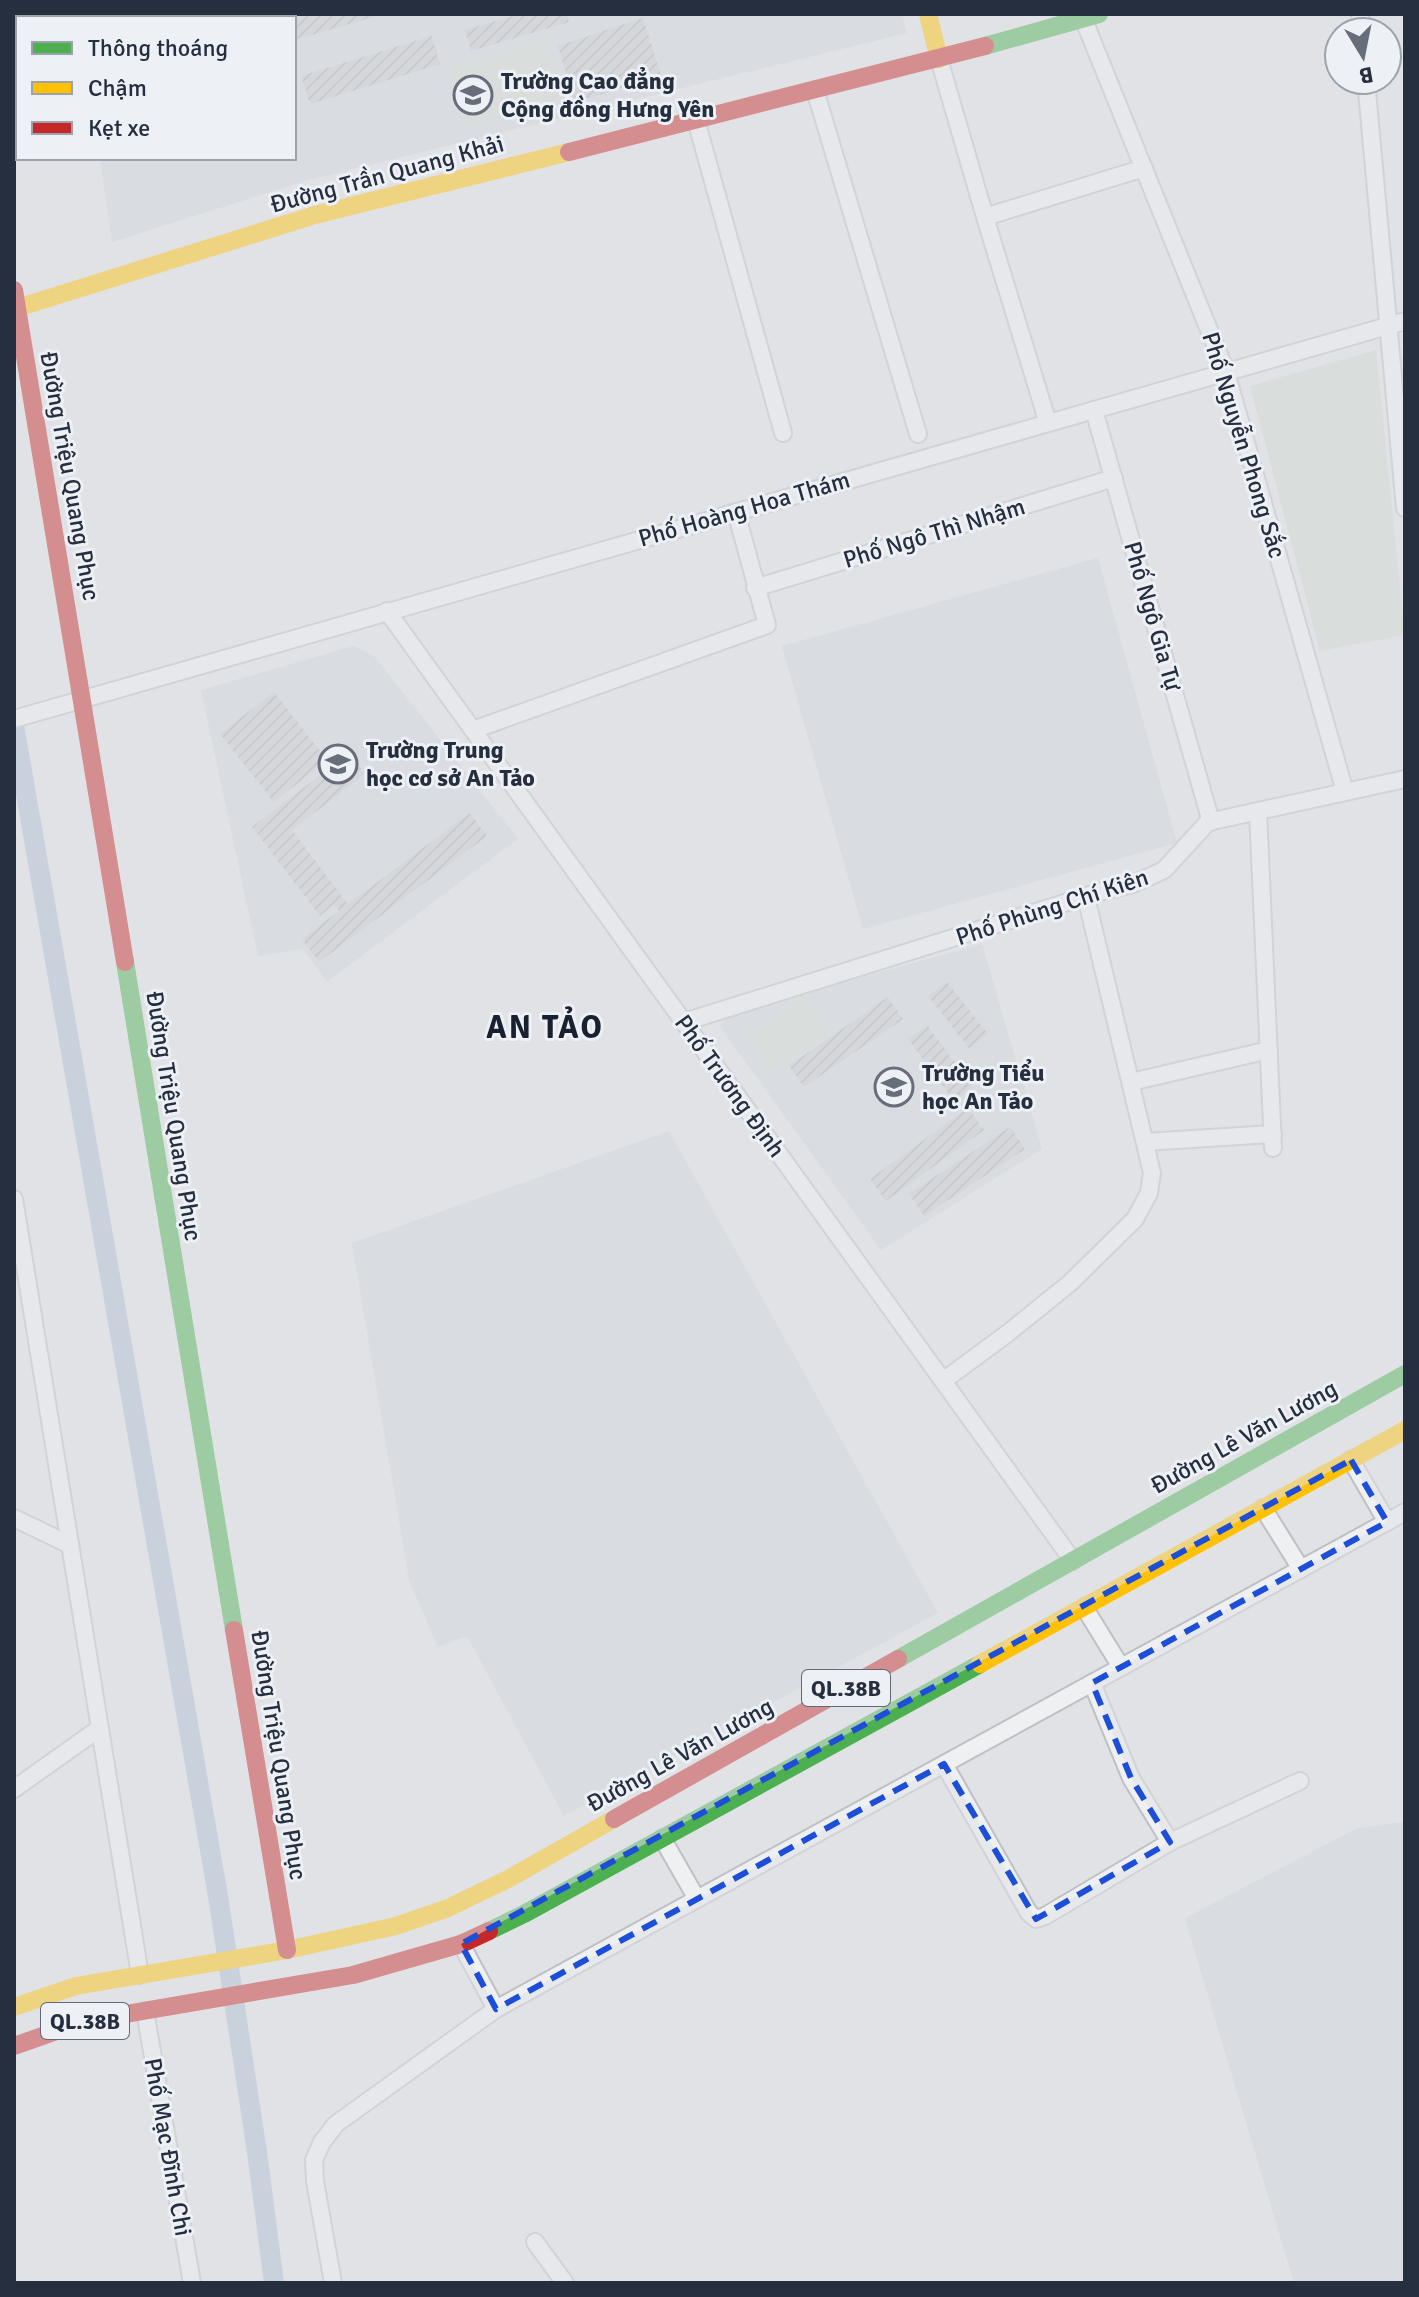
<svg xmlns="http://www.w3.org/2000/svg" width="1419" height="2297" font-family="Signika,sans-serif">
  <defs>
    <pattern id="building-hatch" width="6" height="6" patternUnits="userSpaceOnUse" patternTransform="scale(2)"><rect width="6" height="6" fill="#c8cacd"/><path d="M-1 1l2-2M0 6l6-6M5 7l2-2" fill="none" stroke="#acaeb1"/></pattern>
  </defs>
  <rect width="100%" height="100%" fill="#e0e2e5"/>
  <!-- built -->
  <g fill="#d1d5dc">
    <polygon points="44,14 902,14 907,33 308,180 112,242 100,158 294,158 294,18 45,18"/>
    <polygon points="1098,558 1177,843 863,929 782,646"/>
    <polygon points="354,646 375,657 518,839 327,982 303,949 258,956 201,690"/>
    <polygon points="982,944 1042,1149 881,1250 719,1025 736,1012"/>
    <polygon points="669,1131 938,1613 564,1816 467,1636 438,1647 409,1580 352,1243"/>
    <polygon points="1405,1822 1405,2283 1294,2283 1185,1918 1358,1828"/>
  </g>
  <!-- park -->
  <g fill="#d0d9d0">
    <polygon points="547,40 563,99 467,126 450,67"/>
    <polygon points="1376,350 1405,635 1320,651 1250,386"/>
    <polygon points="805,996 831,1032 771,1075 745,1038"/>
  </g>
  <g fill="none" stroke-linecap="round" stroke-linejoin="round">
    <!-- canal -->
    <polyline stroke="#adbed1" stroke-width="20" points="14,725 218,1896 257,2152 274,2283"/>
  </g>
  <!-- building -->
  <g fill="url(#building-hatch)">
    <polygon points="283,14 381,14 381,15 294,40 294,18 284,18"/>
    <polygon points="520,14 567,14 569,22 471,51 465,30"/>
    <polygon points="643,18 661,75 575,103 558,46"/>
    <polygon points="432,36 440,64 310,104 301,76"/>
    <polygon points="274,692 327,760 274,802 220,734"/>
    <polygon points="349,753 365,774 292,830 348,904 470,813 487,836 319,962 302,939 339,911 334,904 320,916 252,827"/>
    <polygon points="947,982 988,1034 969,1048 928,996"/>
    <polygon points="888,997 903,1019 804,1087 789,1066"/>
    <polygon points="927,1025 973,1087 954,1101 908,1039"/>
    <polygon points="968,1108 984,1130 886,1201 870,1179"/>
    <polygon points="1010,1127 1025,1149 924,1216 909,1194"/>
  </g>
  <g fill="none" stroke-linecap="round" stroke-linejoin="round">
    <defs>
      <g id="street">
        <polyline points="1360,14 1362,32"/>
        <polyline points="1083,18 1226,372 1345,792"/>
        <polyline points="939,59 985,217 1048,423"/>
        <polyline points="1366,80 1405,508"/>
        <polyline points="815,90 918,434"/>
        <polyline points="696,120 783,433"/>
        <polyline points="985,217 1144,168"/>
        <polyline points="1094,410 1211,822"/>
        <polyline points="755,588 1114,478"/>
        <polyline points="387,611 1073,1561"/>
        <polyline points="14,719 1405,321"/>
        <polyline points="473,730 767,625 736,512"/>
        <polyline points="1258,811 1273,1148"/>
        <polyline points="684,1022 1103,891 1133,884 1164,870 1208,822 1405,779"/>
        <polyline points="1131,1082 1269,1050"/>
        <polyline points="1145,1142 1273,1134"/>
        <polyline points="14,1199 140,1975"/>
        <polyline points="943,1381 1008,1333 1070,1283 1135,1219 1149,1193 1152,1173 1086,897"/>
        <polyline points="1351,1460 1387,1522"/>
        <polyline points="1263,1508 1301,1569"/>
        <polyline points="14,1518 70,1545"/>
        <polyline points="1084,1607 1121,1667"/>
        <polyline points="1092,1683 1131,1778 1170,1842"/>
        <polyline points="944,1764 1029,1913 1036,1919 1045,1916 1170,1842 1300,1781"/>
        <polyline points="14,1789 100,1728"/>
        <polyline points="662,1838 697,1899"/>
        <polyline points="461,1944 496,2009"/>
        <polyline points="145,2011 192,2283"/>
        <polyline points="535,2242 565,2283"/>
        <polyline points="333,2283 315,2181 314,2160 322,2142 336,2124 496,2009 1405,1512"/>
      </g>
    </defs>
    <!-- street casing -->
    <use href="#street" stroke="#bec0c3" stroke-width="20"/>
    <!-- street -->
    <use href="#street" stroke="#eff0f2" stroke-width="16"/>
    <!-- fast -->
    <g stroke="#4caf50" stroke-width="18">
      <polyline points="985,46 1099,14"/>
      <polyline points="125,962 234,1630"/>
      <polyline points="898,1659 1405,1374"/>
      <polyline points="489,1931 524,1914 980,1664"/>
    </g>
    <!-- slow -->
    <g stroke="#ffc107" stroke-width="18">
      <polyline points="928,14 939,59"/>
      <polyline points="17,308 315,215 569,152"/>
      <polyline points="980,1664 1405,1430"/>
      <polyline points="14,2007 76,1986 287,1950 396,1926 448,1908 510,1878 614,1819"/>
    </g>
    <!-- jam -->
    <g stroke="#c62828" stroke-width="18">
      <polyline points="569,152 985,46"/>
      <polyline points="14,290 125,962"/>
      <polyline points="234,1630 287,1950"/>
      <polyline points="614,1819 898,1659"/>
      <polyline points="14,2046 85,2021 353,1975 461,1944 489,1931"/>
    </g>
  </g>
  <!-- marked area -->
  <path d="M0 0H1419V2297H0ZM 1351,1460 L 1387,1522 L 1092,1683 L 1131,1778 L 1170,1842 L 1036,1919 L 944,1764 L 496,2009 L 461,1944 Z" fill="#e0e2e5" fill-opacity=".55" fill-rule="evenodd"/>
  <path fill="none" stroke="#1d4ed8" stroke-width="6" stroke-dasharray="16 10" stroke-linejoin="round" d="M 1351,1460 L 1387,1522 L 1092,1683 L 1131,1778 L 1170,1842 L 1036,1919 L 944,1764 L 496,2009 L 461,1944 Z"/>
  <!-- icons -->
  <defs>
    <symbol id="university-ring" viewBox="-11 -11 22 22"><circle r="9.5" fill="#edf0f5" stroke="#676e79" stroke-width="1.5"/><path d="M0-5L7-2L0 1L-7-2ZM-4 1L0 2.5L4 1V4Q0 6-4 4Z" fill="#676e79"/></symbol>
    <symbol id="school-ring" viewBox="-11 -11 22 22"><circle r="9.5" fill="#edf0f5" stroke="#676e79" stroke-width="1.5"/><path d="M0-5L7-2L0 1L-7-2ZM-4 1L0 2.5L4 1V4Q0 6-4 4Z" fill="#676e79"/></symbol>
  </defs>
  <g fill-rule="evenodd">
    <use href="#university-ring" x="451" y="73" width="44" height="44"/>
    <use href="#school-ring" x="316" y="742" width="44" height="44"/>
    <use href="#school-ring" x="872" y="1065" width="44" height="44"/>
  </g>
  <g text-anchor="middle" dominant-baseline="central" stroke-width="6" stroke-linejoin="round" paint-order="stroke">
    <!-- shield labels -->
    <g fill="#edf0f5" stroke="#626976" stroke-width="2">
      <rect x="802" y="1670" width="88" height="36" rx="6"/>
      <rect x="41" y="2003" width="88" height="36" rx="6"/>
    </g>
    <g font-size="22" font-weight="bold" fill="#262f3f">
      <text x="846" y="1688">QL.38B</text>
      <text x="85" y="2021">QL.38B</text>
    </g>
    <!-- poi labels -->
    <g font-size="24" font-weight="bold" fill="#262f3f" stroke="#edf0f5" text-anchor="start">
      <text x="501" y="81">Trường Cao đẳng<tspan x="501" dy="28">Cộng đồng Hưng Yên</tspan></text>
      <text x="366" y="750">Trường Trung<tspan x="366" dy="28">học cơ sở An Tảo</tspan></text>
      <text x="922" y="1073">Trường Tiểu<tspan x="922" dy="28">học An Tảo</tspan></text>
    </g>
    <!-- street labels -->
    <g font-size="24" fill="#262f3f" stroke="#edf0f5">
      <text transform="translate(387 174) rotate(-15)">Đường Trần Quang Khải</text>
      <text transform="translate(1244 445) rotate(73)">Phố Nguyễn Phong Sắc</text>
      <text transform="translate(70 476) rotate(80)">Đường Triệu Quang Phục</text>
      <text transform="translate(744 509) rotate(-16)">Phố Hoàng Hoa Thám</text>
      <text transform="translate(934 533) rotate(-17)">Phố Ngô Thì Nhậm</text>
      <text transform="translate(1153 616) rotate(74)">Phố Ngô Gia Tự</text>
      <text transform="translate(1052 907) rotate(-18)">Phố Phùng Chí Kiên</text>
      <text transform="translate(730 1086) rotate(54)">Phố Trương Định</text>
      <text transform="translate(174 1116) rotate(81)">Đường Triệu Quang Phục</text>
      <text transform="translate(1244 1437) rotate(-29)">Đường Lê Văn Lương</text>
      <text transform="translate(279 1755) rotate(81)">Đường Triệu Quang Phục</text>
      <text transform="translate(680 1755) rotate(-29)">Đường Lê Văn Lương</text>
      <text transform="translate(168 2147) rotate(80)">Phố Mạc Đĩnh Chi</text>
    </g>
    <!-- district labels -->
    <g font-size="32" font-weight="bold" letter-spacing="2" fill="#19202f" stroke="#edf0f5">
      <text x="545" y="1027">AN TẢO</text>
    </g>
  </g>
  <!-- border -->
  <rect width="1419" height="2297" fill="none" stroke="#262f3f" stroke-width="32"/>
  <!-- legend -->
  <rect x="16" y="16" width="280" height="144" fill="#edf0f5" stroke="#9da3ac" stroke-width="2"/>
  <rect x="32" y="42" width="40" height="12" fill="#4caf50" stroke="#9da3ac" stroke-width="2"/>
  <text x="88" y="56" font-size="24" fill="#262f3f">Thông thoáng</text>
  <rect x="32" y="82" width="40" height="12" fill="#ffc107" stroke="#9da3ac" stroke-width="2"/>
  <text x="88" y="96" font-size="24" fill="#262f3f">Chậm</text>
  <rect x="32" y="122" width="40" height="12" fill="#c62828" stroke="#9da3ac" stroke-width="2"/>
  <text x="88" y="136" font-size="24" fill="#262f3f">Kẹt xe</text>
  <!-- north arrow -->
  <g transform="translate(1363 56) rotate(170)"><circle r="38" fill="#edf0f5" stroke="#9da3ac" stroke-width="2"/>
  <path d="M0-6L14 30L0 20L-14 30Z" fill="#676e79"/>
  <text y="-12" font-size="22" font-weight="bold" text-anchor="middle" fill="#262f3f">B</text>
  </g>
</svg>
